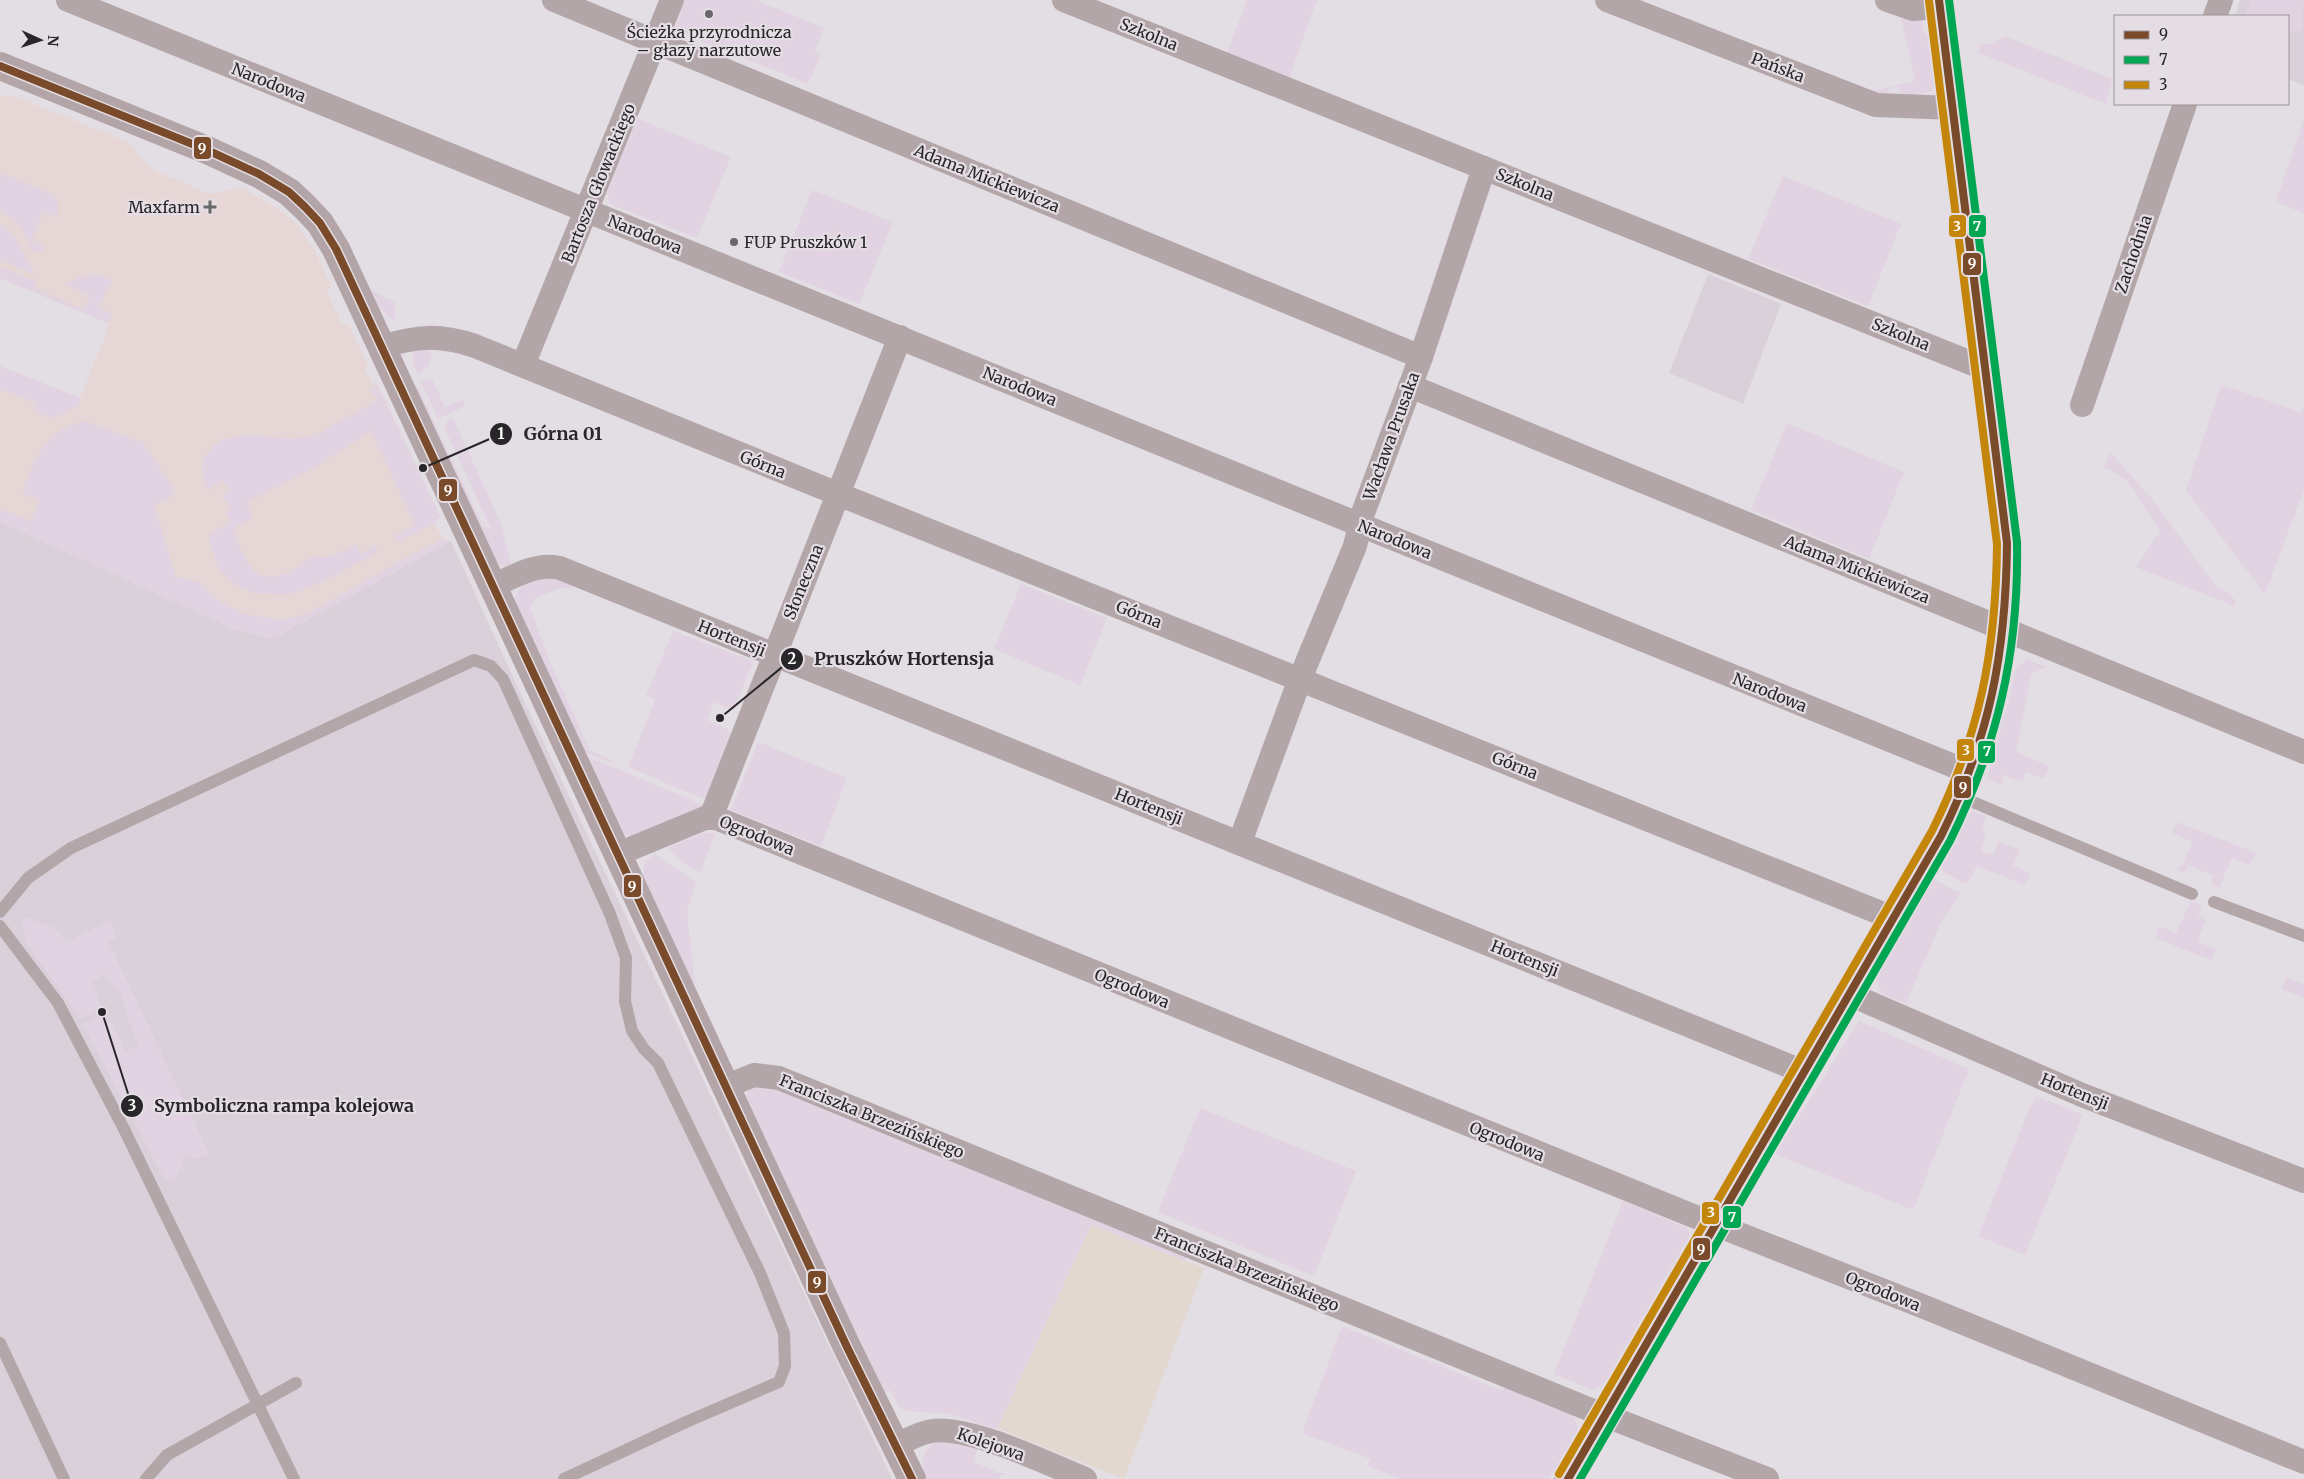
<svg xmlns="http://www.w3.org/2000/svg" width="2304" height="1479" font-family="Merriweather,serif">
  <rect width="100%" height="100%" fill="#e3dee3"/>
  <!-- commercial -->
  <polygon fill="#e2d8d0" points="1091,1225 1204,1268 1124,1479 997,1428"/>
  <!-- built -->
  <g fill="#dad0da">
    <polygon points="2240,0 2304,0 2304,85 2288,79 2288,16 2235,16"/>
    <polygon points="1708,274 1781,304 1743,404 1669,373"/>
    <polygon points="0,522 239,631 274,638 451,541 517,686 892,1479 0,1479"/>
  </g>
  <!-- medical -->
  <polygon fill="#e6d6d5" points="0,96 14,96 128,142 151,169 210,194 242,188 280,210 297,225 315,251 331,286 327,293 342,324 349,326 368,365 365,369 373,385 377,384 440,516 434,523 443,539 451,541 274,638 239,631 0,522 0,366 80,398 110,324 0,278"/>
  <!-- green -->
  <g fill="#e1d3e1">
    <polygon points="685,0 756,0 824,28 815,51 821,54 808,84 675,30"/>
    <polygon points="1247,0 1317,0 1289,78 1227,53"/>
    <polygon points="2250,0 2304,0 2302,30 2296,32 2288,30 2288,16 2245,16"/>
    <polygon points="1900,12 1922,21 1923,30 1927,37 1934,84 1932,91 1919,94 1918,101 1901,95 1899,87 1890,88 1884,96 1872,91 1915,81"/>
    <polygon points="2005,36 2112,79 2106,104 1979,53 1979,45 1993,44"/>
    <polygon points="636,118 731,157 697,238 610,204 607,194"/>
    <polygon points="2304,119 2304,213 2276,202"/>
    <path d="M 0,173 L 51,194 L 58,201 L 58,217 L 43,212 L 32,241 L 47,247 L 40,253 L 32,251 C 25,232 20,220 0,212 Z"/>
    <polygon points="1783,176 1901,224 1868,306 1748,259"/>
    <polygon points="812,190 893,222 859,304 779,272"/>
    <polygon points="0,224 14,235 34,274 0,260"/>
    <polygon points="0,267 35,281 37,279 35,288 84,310 90,296 65,285 83,274 85,278 93,274 100,276 101,275 112,280 98,308 112,314 109,323 0,278"/>
    <polygon points="368,288 394,302 396,322 379,308"/>
    <polygon points="431,345 430,365 418,376 413,362 414,349"/>
    <polygon points="0,366 80,398 78,406 53,418 34,412 36,403 0,389"/>
    <polygon points="432,379 445,407 463,400 465,406 438,419 420,380"/>
    <path d="M 377,384 L 440,516 L 434,523 L 397,542 L 394,536 L 415,525 L 371,431 L 317,466 L 247,502 L 253,518 L 233,528 C 245,558 252,591 293,570 C 299,567 303,561 309,558 C 315,555 322,558 328,557 C 338,555 347,548 356,544 L 361,554 L 376,545 L 377,553 L 320,583 L 297,592 L 286,595 L 254,593 L 234,584 L 222,573 L 217,565 L 208,535 L 231,522 L 226,512 L 231,509 L 223,495 L 230,492 L 223,480 L 208,490 C 202,475 198,464 209,451 C 235,419 282,447 315,435 L 377,401 L 370,388 Z"/>
    <polygon points="2221,385 2301,412 2304,405 2304,490 2265,594 2186,491"/>
    <polygon points="418,388 483,526 491,529 445,429 447,420 453,418 502,526 512,567 503,566 496,562 412,390"/>
    <path d="M 85,421 L 143,443 L 169,481 L 175,492 L 169,499 L 154,505 L 176,577 L 199,582 L 217,600 L 244,614 L 281,620 L 309,613 L 411,555 L 443,539 L 451,541 L 274,638 L 239,631 L 0,522 L 0,509 L 31,521 L 39,500 L 22,493 C 35,459 44,429 85,421 Z"/>
    <polygon points="1787,423 1904,472 1869,559 1751,510"/>
    <polygon points="2110,452 2152,499 2217,588 2224,590 2235,600 2235,606 2136,567 2160,531 2127,480 2104,467"/>
    <path d="M 544,575 L 572,582 L 571,589 L 563,587 L 534,599 L 530,608 L 550,662 L 590,750 L 613,761 L 612,763 L 582,751 L 514,606 C 516,584 526,583 544,575 Z"/>
    <polygon points="1021,584 1107,618 1080,685 994,649"/>
    <polygon points="673,631 753,661 734,710 714,702 707,720 727,729 732,736 707,800 628,767 655,700 646,696"/>
    <polygon points="2027,659 2046,667 2031,674 2016,752 2049,766 2044,779 2027,772 2022,782 2003,775 2001,784 1987,779 2009,699 2016,669"/>
    <polygon points="758,742 847,778 821,846 731,810"/>
    <polygon points="584,757 604,763 705,806 634,837 623,834"/>
    <polygon points="1972,811 1986,816 1982,831 1986,833 1981,852 1993,855 1999,841 2020,850 2013,866 2030,873 2025,885 1977,866 1966,884 1940,870"/>
    <polygon points="2177,822 2256,853 2250,865 2232,858 2219,887 2211,884 2214,876 2188,865 2185,873 2177,870 2179,866 2182,867 2192,842 2172,833"/>
    <polygon points="716,833 700,873 680,860 667,848 702,834"/>
    <polygon points="656,853 657,856 696,882 687,911 696,993 643,879 645,861"/>
    <path d="M 1933,879 L 1960,893 L 1941,923 L 1906,1003 C 1892,998 1876,996 1877,978 Z"/>
    <polygon points="2191,901 2202,906 2198,915 2205,918 2205,921 2197,942 2216,949 2211,960 2155,938 2159,926 2176,933"/>
    <polygon points="24,917 54,927 67,942 110,921 117,937 108,941 210,1155 194,1159 191,1155 180,1160 183,1168 178,1171 178,1176 174,1181 171,1182 163,1177 83,1024 104,1014 108,1023 112,1022 126,1051 139,1045 126,1015 128,1013 117,987 113,988 106,974 92,981 99,995 96,997 102,1009 80,1019 26,942 22,927"/>
    <polygon points="2286,977 2304,984 2304,998 2282,989"/>
    <polygon points="1859,1021 1969,1069 1913,1210 1775,1154"/>
    <polygon points="766,1083 1186,1252 1185,1261 1091,1225 997,1429 949,1414 908,1411 899,1406 890,1390 884,1392 746,1100 749,1089"/>
    <polygon points="2036,1096 2083,1115 2025,1255 1978,1236 2026,1116"/>
    <polygon points="1200,1108 1356,1171 1314,1276 1158,1212"/>
    <polygon points="1623,1201 1687,1228 1690,1235 1606,1381 1603,1385 1592,1390 1554,1374"/>
    <polygon points="1342,1326 1503,1391 1507,1384 1576,1412 1574,1416 1578,1429 1549,1479 1400,1479 1368,1466 1371,1459 1302,1433"/>
    <path d="M 939,1441 L 979,1445 L 973,1462 L 1000,1473 L 1005,1473 L 998,1479 L 925,1479 C 920,1463 922,1448 939,1441 Z"/>
  </g>
  <g fill="none" stroke-linecap="round" stroke-linejoin="round">
    <!-- lane -->
    <g stroke="#b3a6a8" stroke-width="12">
      <polyline points="1961,797 2192,894"/>
      <polyline points="2214,902 2304,936"/>
      <polyline points="0,912 28,878 71,848 474,660 491,666 503,679 610,914 626,958 625,1001 632,1031 644,1049 658,1063 760,1273 784,1333 785,1366 779,1382 686,1422 564,1479"/>
      <polyline points="0,926 58,1003 124,1129 294,1479"/>
      <polyline points="0,1343 64,1479"/>
      <polyline points="146,1479 167,1455 296,1383"/>
    </g>
    <!-- street -->
    <g stroke="#b3a6a8" stroke-width="24">
      <polyline points="68,0 1971,773"/>
      <polyline points="554,0 1421,357"/>
      <polyline points="1064,0 1986,369"/>
      <polyline points="1607,0 1876,105 1954,108"/>
      <polyline points="1887,0 1913,9 1940,7"/>
      <polyline points="2215,16 2221,0"/>
      <path d="M 381,347 C 417,336 439,334 475,346 L 838,494 L 1893,918"/>
      <polyline points="523,365 672,0"/>
      <polyline points="1410,386 2304,752"/>
      <polyline points="2082,405 2185,104"/>
      <path d="M 493,586 C 513,577 537,562 560,568 L 1804,1072"/>
      <polyline points="711,817 900,337"/>
      <polyline points="1240,842 1300,679 1355,546 1363,513 1421,357 1484,168"/>
      <polyline points="618,854 705,818 716,818 1681,1211 1927,1308 2304,1462"/>
      <polyline points="1849,994 2082,1095 2304,1181"/>
      <polyline points="727,1086 754,1075 779,1078 1586,1408 1767,1479"/>
      <path d="M 896,1445 C 907,1440 919,1433 932,1431 C 969,1425 1048,1464 1085,1479"/>
    </g>
    <!-- secondary -->
    <g stroke="#b2a4a7" stroke-width="28">
      <polyline points="0,66 207,150 259,174 289,192 305,207 320,223 336,249 847,1347 912,1479"/>
      <path d="M 1568,1479 L 1941,836 C 1991,742 2009,649 2007,543 L 1939,0"/>
    </g>
    <defs>
      <g id="bus-1">
        <polyline points="0,66 207,150 259,174 289,192 305,207 320,223 336,249 847,1347 912,1479"/>
        <path d="M 1568,1479 L 1941,836 C 1990,737 2006,653 2007,543 L 1939,0"/>
      </g>
      <path id="bus-2" d="M 1580,1479 L 1950,841 C 1998,744 2019,650 2017,542 L 1949,0"/>
      <path id="bus-3" d="M 1559,1474 L 1932,831 C 1980,734 1996,652 1997,544 L 1929,1"/>
    </defs>
    <!-- bus-1 casing -->
    <use href="#bus-1" stroke="#e4dde4" stroke-width="11"/>
    <!-- bus-2 casing -->
    <use href="#bus-2" stroke="#e4dde4" stroke-width="11"/>
    <!-- bus-3 casing -->
    <use href="#bus-3" stroke="#e4dde4" stroke-width="11"/>
    <!-- bus-1 -->
    <use href="#bus-1" stroke="#7a4b2a" stroke-width="8"/>
    <!-- bus-2 -->
    <use href="#bus-2" stroke="#00a651" stroke-width="8"/>
    <!-- bus-3 -->
    <use href="#bus-3" stroke="#c3860a" stroke-width="8"/>
  </g>
  <!-- markers -->
  <g fill="#69666a" stroke="#e4dde4" stroke-width="2">
    <circle cx="709" cy="14" r="5"/>
    <path d="M207.5 199.5h5v5h5v5h-5v5h-5v-5h-5v-5h5z"/>
    <circle cx="734" cy="242" r="5"/>
  </g>
  <g text-anchor="middle" dominant-baseline="central" stroke-width="4.5" stroke-linejoin="round" paint-order="stroke">
    <!-- poi labels -->
    <g font-size="16" fill="#282629" stroke="#e4dde4">
      <text x="709" y="32">Ścieżka przyrodnicza<tspan x="709" dy="18">– głazy narzutowe</tspan></text>
      <text x="200" y="207" text-anchor="end">Maxfarm</text>
      <text x="744" y="242" text-anchor="start">FUP Pruszków 1</text>
    </g>
    <!-- street labels -->
    <g font-size="16" fill="#282629" stroke="#e4dde4">
      <text transform="translate(1149 34) rotate(22)">Szkolna</text>
      <text transform="translate(1778 67) rotate(21)">Pańska</text>
      <text transform="translate(269 82) rotate(22)">Narodowa</text>
      <text transform="translate(987 178) rotate(22)">Adama Mickiewicza</text>
      <text transform="translate(598 183) rotate(-68)">Bartosza Głowackiego</text>
      <text transform="translate(1525 184) rotate(22)">Szkolna</text>
      <text transform="translate(645 234) rotate(22)">Narodowa</text>
      <text transform="translate(2133 254) rotate(-71)">Zachodnia</text>
      <text transform="translate(1901 334) rotate(22)">Szkolna</text>
      <text transform="translate(1020 386) rotate(22)">Narodowa</text>
      <text transform="translate(1391 436) rotate(-70)">Wacława Prusaka</text>
      <text transform="translate(763 464) rotate(22)">Górna</text>
      <text transform="translate(1395 539) rotate(22)">Narodowa</text>
      <text transform="translate(1857 569) rotate(22)">Adama Mickiewicza</text>
      <text transform="translate(803 582) rotate(-68)">Słoneczna</text>
      <text transform="translate(1139 614) rotate(22)">Górna</text>
      <text transform="translate(732 638) rotate(22)">Hortensji</text>
      <text transform="translate(1770 692) rotate(22)">Narodowa</text>
      <text transform="translate(1515 765) rotate(22)">Górna</text>
      <text transform="translate(1149 806) rotate(22)">Hortensji</text>
      <text transform="translate(757 835) rotate(22)">Ogrodowa</text>
      <text transform="translate(1525 958) rotate(22)">Hortensji</text>
      <text transform="translate(1132 988) rotate(22)">Ogrodowa</text>
      <text transform="translate(2075 1091) rotate(22)">Hortensji</text>
      <text transform="translate(872 1116) rotate(22)">Franciszka Brzezińskiego</text>
      <text transform="translate(1507 1141) rotate(22)">Ogrodowa</text>
      <text transform="translate(1247 1269) rotate(22)">Franciszka Brzezińskiego</text>
      <text transform="translate(1883 1291) rotate(22)">Ogrodowa</text>
      <text transform="translate(991 1444) rotate(19)">Kolejowa</text>
    </g>
  </g>
  <!-- callouts -->
  <path fill="none" stroke="#282629" stroke-width="2" d="M423 468L501 434M720 718L792 659M102 1012L132 1106"/>
  <g fill="#282629" stroke="#e4dde4" stroke-width="2">
    <circle cx="423" cy="468" r="5"/>
    <circle cx="720" cy="718" r="5"/>
    <circle cx="102" cy="1012" r="5"/>
    <circle cx="501" cy="434" r="12"/>
    <circle cx="792" cy="659" r="12"/>
    <circle cx="132" cy="1106" r="12"/>
  </g>
  <g font-size="15" text-anchor="middle" font-weight="bold" fill="#fff">
    <text x="501" y="439">1</text>
    <text x="792" y="664">2</text>
    <text x="132" y="1111">3</text>
  </g>
  <g font-size="18" text-anchor="middle" font-weight="bold" fill="#282629" stroke="#e4dde4" stroke-width="4.5" stroke-linejoin="round" paint-order="stroke">
    <text x="563" y="440">Górna 01</text>
    <text x="904" y="665">Pruszków Hortensja</text>
    <text x="284" y="1112">Symboliczna rampa kolejowa</text>
  </g>
  <g stroke="#e4dde4" stroke-width="2">
    <rect x="193" y="136" width="19" height="24" rx="5" fill="#7a4b2a"/>
    <rect x="1968" y="214" width="19" height="24" rx="5" fill="#00a651"/>
    <rect x="1948" y="214" width="19" height="24" rx="5" fill="#c3860a"/>
    <rect x="1962" y="252" width="20" height="24" rx="5" fill="#7a4b2a"/>
    <rect x="438" y="478" width="20" height="24" rx="5" fill="#7a4b2a"/>
    <rect x="1956" y="738" width="19" height="24" rx="5" fill="#c3860a"/>
    <rect x="1977" y="740" width="19" height="24" rx="5" fill="#00a651"/>
    <rect x="1953" y="775" width="19" height="24" rx="5" fill="#7a4b2a"/>
    <rect x="623" y="874" width="19" height="24" rx="5" fill="#7a4b2a"/>
    <rect x="1701" y="1201" width="19" height="24" rx="5" fill="#c3860a"/>
    <rect x="1722" y="1205" width="20" height="24" rx="5" fill="#00a651"/>
    <rect x="1692" y="1237" width="19" height="24" rx="5" fill="#7a4b2a"/>
    <rect x="807" y="1270" width="20" height="24" rx="5" fill="#7a4b2a"/>
  </g>
  <g font-size="14" text-anchor="middle" font-weight="bold" fill="#fff">
    <text x="202" y="153">9</text>
    <text x="1977" y="231">7</text>
    <text x="1957" y="231">3</text>
    <text x="1972" y="268">9</text>
    <text x="448" y="495">9</text>
    <text x="1966" y="755">3</text>
    <text x="1987" y="756">7</text>
    <text x="1963" y="792">9</text>
    <text x="632" y="891">9</text>
    <text x="1711" y="1217">3</text>
    <text x="1732" y="1222">7</text>
    <text x="1701" y="1254">9</text>
    <text x="817" y="1287">9</text>
  </g>
  <!-- legend -->
  <rect x="2114" y="15" width="175" height="90" fill="#e4dde4" stroke="#999499"/>
  <rect x="2124" y="31" width="25" height="8" fill="#7a4b2a" stroke="#999499"/>
  <text x="2159" y="40" font-size="15" fill="#282629">9</text>
  <rect x="2124" y="56" width="25" height="8" fill="#00a651" stroke="#999499"/>
  <text x="2159" y="65" font-size="15" fill="#282629">7</text>
  <rect x="2124" y="81" width="25" height="8" fill="#c3860a" stroke="#999499"/>
  <text x="2159" y="90" font-size="15" fill="#282629">3</text>
  <!-- north arrow -->
  <g transform="translate(40 40) rotate(93)" stroke="#e4dde4" stroke-width="4" paint-order="stroke">
  <path d="M0-4L9 19L0 12L-9 19Z" fill="#282629"/>
  <text y="-8" font-size="14" font-weight="bold" text-anchor="middle" fill="#282629">N</text>
  </g>
</svg>
